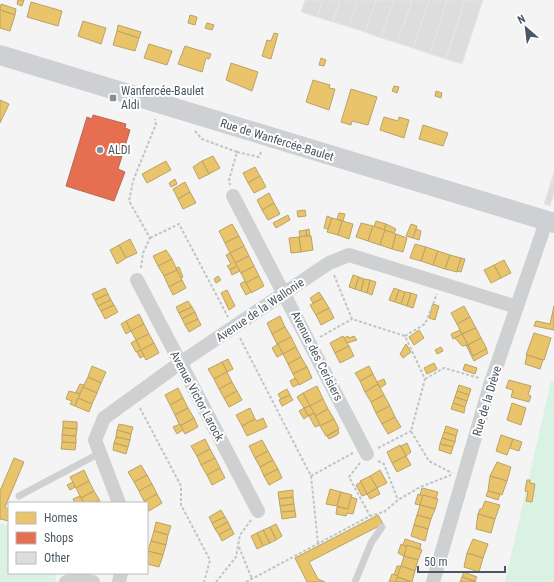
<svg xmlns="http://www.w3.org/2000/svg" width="554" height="582" font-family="'Roboto Condensed',sans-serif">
  <rect width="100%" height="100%" fill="#f4f4f4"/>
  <!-- green -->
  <g fill="#d9f2e3">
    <polygon points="551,381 554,382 554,582 505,582"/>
    <polygon points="0,523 9,526 9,573 55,573 56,582 0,582"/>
  </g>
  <!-- homes -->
  <g fill="#e9c46a" stroke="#b9a367">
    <polygon points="18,0 24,0 22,6 17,4"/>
    <polygon points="31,2 62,11 58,26 27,17"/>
    <polygon points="1,4 16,9 15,15 0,10"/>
    <polygon points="0,10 15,15 10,31 0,28"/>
    <polygon points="190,15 197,17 195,25 188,23"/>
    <polygon points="83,21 106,28 101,44 78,36"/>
    <polygon points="207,23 214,25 212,30 205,28"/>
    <polygon points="118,25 141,32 139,38 117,31"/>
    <polygon points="117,31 139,38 135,51 113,45"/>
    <polygon points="274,33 278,34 271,59 262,56 267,40 271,41"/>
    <polygon points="149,44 172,51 167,65 144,58"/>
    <polygon points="185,46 211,54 209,59 206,58 202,72 178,64"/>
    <polygon points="321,58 326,60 324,66 319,65"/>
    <polygon points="231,63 258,72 252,91 226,80"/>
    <polygon points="313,80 330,85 329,88 335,89 329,110 306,102"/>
    <polygon points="394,86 399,87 397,93 392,91"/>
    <polygon points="351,89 377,97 368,125 352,121 351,125 341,122"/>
    <polygon points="436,91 442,93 441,98 435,96"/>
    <polygon points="0,100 9,104 0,123"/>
    <polygon points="384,117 398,121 399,117 409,120 404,138 380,130"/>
    <polygon points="423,125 448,133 443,146 419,139"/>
    <polygon points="213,156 220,168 209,174 202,161"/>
    <polygon points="166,161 171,170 147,183 142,174"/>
    <polygon points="202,161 209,174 199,179 193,167"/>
    <polygon points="255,167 260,176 248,183 243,173"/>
    <polygon points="260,176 266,187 254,193 248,183"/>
    <polygon points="175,179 177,184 171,187 169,183"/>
    <polygon points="185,182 190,192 178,199 173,189"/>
    <polygon points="190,192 196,203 183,209 178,199"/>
    <polygon points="269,193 274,203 262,210 257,200"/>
    <polygon points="274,203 280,214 268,220 262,210"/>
    <polygon points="305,210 306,216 298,217 297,211"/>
    <polygon points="339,213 345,214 343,221 337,219"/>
    <polygon points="288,215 290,220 276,228 273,223"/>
    <polygon points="327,216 332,218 328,229 324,228"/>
    <polygon points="332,218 342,221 338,235 327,232"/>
    <polygon points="342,221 353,224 349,239 338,235"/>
    <polygon points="376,221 386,224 384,230 374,227"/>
    <polygon points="361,223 373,226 368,241 356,237"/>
    <polygon points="232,224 239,236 225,243 219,231"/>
    <polygon points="386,224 396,229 394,233 384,230"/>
    <polygon points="411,224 417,226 413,238 406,236"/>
    <polygon points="373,226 385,230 380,245 368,241"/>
    <polygon points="309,229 310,236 306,236 306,230"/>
    <polygon points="416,229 421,231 419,240 413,238"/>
    <polygon points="306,230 306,236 300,237 299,231"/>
    <polygon points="385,230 396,234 392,249 380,245"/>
    <polygon points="396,234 407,238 403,252 392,249"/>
    <polygon points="239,236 244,246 230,253 225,243"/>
    <polygon points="306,236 311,236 313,250 301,252 299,237"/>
    <polygon points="299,237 301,252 291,253 289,238"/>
    <polygon points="130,239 137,253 126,258 119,245"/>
    <polygon points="415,244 426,247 421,261 410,258"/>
    <polygon points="119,245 126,258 117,264 110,250"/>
    <polygon points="244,246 249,256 235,263 230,253"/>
    <polygon points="426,247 438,251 433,265 421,261"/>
    <polygon points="166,250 172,259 158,266 153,256"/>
    <polygon points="438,251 450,255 445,269 433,265"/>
    <polygon points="230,253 237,266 230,270 227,266 231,264 226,255"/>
    <polygon points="450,255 461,258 457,272 445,269"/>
    <polygon points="249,256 254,266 241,273 235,263"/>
    <polygon points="461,258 465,259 461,272 457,271"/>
    <polygon points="172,259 177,270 164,276 158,266"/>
    <polygon points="504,260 511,273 501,278 494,265"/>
    <polygon points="494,265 501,278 491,283 484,270"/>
    <polygon points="237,266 240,271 232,275 230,270"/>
    <polygon points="254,266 259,276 246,283 241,273"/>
    <polygon points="179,267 183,277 181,278 176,268"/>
    <polygon points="177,270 182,280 169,287 164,276"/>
    <polygon points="353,275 359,277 355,289 349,287"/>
    <polygon points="218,276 221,280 216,283 214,279"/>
    <polygon points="259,276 264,286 251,293 246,283"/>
    <polygon points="359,277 364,279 361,291 355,289"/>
    <polygon points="364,279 370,280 367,293 361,291"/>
    <polygon points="182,280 186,288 173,295 169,287"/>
    <polygon points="370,280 376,282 372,295 367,293"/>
    <polygon points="245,281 251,292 246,295 240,284"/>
    <polygon points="105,288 108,294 95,300 92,294"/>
    <polygon points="394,288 399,290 395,302 389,300"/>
    <polygon points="227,290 235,306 229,310 221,293"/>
    <polygon points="399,290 405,292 401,304 395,302"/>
    <polygon points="319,292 323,298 313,303 310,298"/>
    <polygon points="405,292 411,293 407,306 401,304"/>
    <polygon points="411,293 417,295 413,308 407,306"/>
    <polygon points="108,294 111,300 98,306 95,300"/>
    <polygon points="323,298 329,308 316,315 310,305"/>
    <polygon points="111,300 114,305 101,311 98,306"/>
    <polygon points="188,301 192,307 179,313 176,307"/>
    <polygon points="433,304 439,306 435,320 429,318"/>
    <polygon points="114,305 118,312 105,319 101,311"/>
    <polygon points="464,306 470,317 457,324 451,313"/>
    <polygon points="554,306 554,330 534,326 536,321 550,324"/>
    <polygon points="192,307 195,312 182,319 179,313"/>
    <polygon points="329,308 334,318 321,325 316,315"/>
    <polygon points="195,312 198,319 185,325 182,319"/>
    <polygon points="139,314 144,324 131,331 126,321"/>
    <polygon points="280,316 285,327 272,334 267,323"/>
    <polygon points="470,317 476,328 462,334 457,324"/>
    <polygon points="198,319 201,325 189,332 185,325"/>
    <polygon points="126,321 131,331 126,334 121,324"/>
    <polygon points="144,324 149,334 136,340 131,331"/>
    <polygon points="285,327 291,337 277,344 272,334"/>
    <polygon points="476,328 481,338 468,345 462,334"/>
    <polygon points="419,330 424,338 414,345 409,337"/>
    <polygon points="460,330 462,334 453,339 451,334"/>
    <polygon points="534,333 551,338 544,360 526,355"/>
    <polygon points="149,334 154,343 141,350 136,340"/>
    <polygon points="462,334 468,345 462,346 455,338"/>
    <polygon points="343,336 349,346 335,353 330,343"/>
    <polygon points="348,336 349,338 354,336 357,340 347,343 344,338"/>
    <polygon points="291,337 296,347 283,354 277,344"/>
    <polygon points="481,338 487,349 473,356 468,345"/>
    <polygon points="136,340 141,350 136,352 131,343"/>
    <polygon points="154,343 159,353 146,360 141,350"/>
    <polygon points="278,344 283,354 277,357 272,348"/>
    <polygon points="406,344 411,352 403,358 400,354"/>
    <polygon points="466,345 468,345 473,356 486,349 488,353 474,361"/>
    <polygon points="349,346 354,356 340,363 335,353"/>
    <polygon points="296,347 301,357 288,364 283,354"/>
    <polygon points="441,347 443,351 437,354 435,350"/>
    <polygon points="141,350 144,356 140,358 137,352"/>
    <polygon points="527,355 543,360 540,369 525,364"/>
    <polygon points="301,357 307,367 293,374 288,364"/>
    <polygon points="228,359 233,369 227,372 222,362"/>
    <polygon points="222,362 227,372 214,379 208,369"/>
    <polygon points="434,363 437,369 427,374 424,368"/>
    <polygon points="465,364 477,368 475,374 463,370"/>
    <polygon points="92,366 106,372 101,383 88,377"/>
    <polygon points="369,366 373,374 360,381 355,373"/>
    <polygon points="307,367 312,378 299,385 293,374"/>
    <polygon points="227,372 232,382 219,389 214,379"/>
    <polygon points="373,374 378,384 365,392 360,381"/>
    <polygon points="88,377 101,383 97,393 83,387"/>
    <polygon points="295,378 299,384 293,387 290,381"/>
    <polygon points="384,379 386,384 380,388 377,382"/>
    <polygon points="509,380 531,386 528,395 531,396 529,402 511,397 513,390 506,388"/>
    <polygon points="232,382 237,391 224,398 219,389"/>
    <polygon points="80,384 84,385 80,394 76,392"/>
    <polygon points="378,384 384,395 371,402 365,392"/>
    <polygon points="459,385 471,389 469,395 457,391"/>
    <polygon points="317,386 323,399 310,406 303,393"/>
    <polygon points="83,387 97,393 92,404 78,398"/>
    <polygon points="178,388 183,398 170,405 165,395"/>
    <polygon points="287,389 290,395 281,399 278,394"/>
    <polygon points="69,391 80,394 75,406 70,404 72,401 66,399"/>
    <polygon points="237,391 242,400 229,407 224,398"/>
    <polygon points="457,391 469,395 467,401 455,397"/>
    <polygon points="303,393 310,406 304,408 297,397"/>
    <polygon points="290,395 293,400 282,406 279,400"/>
    <polygon points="384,395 390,406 376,413 371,402"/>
    <polygon points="455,397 467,401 465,407 453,403"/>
    <polygon points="78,398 92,404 89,412 75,406"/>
    <polygon points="183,398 188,408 175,415 170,405"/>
    <polygon points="323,399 328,409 315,416 310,406"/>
    <polygon points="453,403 465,407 464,413 451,409"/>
    <polygon points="512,403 526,408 521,425 507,420"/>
    <polygon points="310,406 314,413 308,416 304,408"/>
    <polygon points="390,406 395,417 382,424 376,413"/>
    <polygon points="188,408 194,418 180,426 175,415"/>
    <polygon points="250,408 255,419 242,426 236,415"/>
    <polygon points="304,408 308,416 304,419 299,411"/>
    <polygon points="328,409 334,419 320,426 315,416"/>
    <polygon points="314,413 320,425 315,427 309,416"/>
    <polygon points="395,417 401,427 388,434 382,424"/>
    <polygon points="194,418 198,427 185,434 180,426"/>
    <polygon points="263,418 267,427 247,436 242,426 255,419 257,421"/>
    <polygon points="334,419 339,429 326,436 320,426"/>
    <polygon points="63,421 77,422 77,429 63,428"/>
    <polygon points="119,424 133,427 131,434 117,430"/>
    <polygon points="180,424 183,430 177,434 173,427"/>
    <polygon points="446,426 458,430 456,436 444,432"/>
    <polygon points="63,428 77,429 76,436 62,435"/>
    <polygon points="117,430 131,434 130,440 116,437"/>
    <polygon points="338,430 339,433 337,435 329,439 327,436"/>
    <polygon points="444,432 456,436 455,442 442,438"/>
    <polygon points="62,435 76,436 76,443 62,442"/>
    <polygon points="501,435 513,439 507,455 496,451"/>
    <polygon points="116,437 130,440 128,447 114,443"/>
    <polygon points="442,438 455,442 453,447 440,444"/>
    <polygon points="205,439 210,449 197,456 191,446"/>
    <polygon points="513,439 522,442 519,451 510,448"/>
    <polygon points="262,440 268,451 255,458 249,446"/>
    <polygon points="62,442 76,443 75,450 61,449"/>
    <polygon points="114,443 128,447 126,454 113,450"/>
    <polygon points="407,443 411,452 406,456 401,446"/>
    <polygon points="440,444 453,447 451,454 439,450"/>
    <polygon points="400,445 406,456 392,463 387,452"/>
    <polygon points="210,449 215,458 201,465 197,456"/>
    <polygon points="268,451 273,460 260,467 255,458"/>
    <polygon points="406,456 411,465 397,472 392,463"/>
    <polygon points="14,458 24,462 5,507 9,510 9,521 0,519 0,491"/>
    <polygon points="215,458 220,468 207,475 201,465"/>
    <polygon points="273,460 278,469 264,476 260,467"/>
    <polygon points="497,462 511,467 507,481 490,476"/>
    <polygon points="141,465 147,475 134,482 128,472"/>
    <polygon points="220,468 225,478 212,485 207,475"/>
    <polygon points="278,469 282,478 269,485 264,476"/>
    <polygon points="84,470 89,481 76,488 70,477"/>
    <polygon points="380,470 387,483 377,488 370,476"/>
    <polygon points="147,475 152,484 139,491 134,482"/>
    <polygon points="370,476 377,488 367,494 360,481"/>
    <polygon points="490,476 507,481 502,495 488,491"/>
    <polygon points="527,480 530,480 530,483 535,484 532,502 526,501 528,492 525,491"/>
    <polygon points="89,481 94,491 81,498 76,488"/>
    <polygon points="73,482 75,487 70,490 67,485"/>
    <polygon points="361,482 367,494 362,496 356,485"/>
    <polygon points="152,484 157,494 144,501 139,491"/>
    <polygon points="377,488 380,494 370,499 367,494"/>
    <polygon points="422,488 438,492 436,499 420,495"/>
    <polygon points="330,489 341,492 337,506 326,504"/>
    <polygon points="293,490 293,497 279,499 278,492"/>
    <polygon points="94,491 100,501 84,503 81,498"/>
    <polygon points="488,491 500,494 498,500 486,496"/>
    <polygon points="341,492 352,495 348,509 337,506"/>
    <polygon points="157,494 162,503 149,511 147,503 144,501"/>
    <polygon points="418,494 423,496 420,505 415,504"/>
    <polygon points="423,495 438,499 435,509 420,505"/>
    <polygon points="80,496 84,503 75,503 73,499"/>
    <polygon points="293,497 294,504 280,506 279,499"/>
    <polygon points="351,497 357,499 353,514 347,513 346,516 336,514 337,507 348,509"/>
    <polygon points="485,501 500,505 495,519 478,514 480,509 482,509"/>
    <polygon points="294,504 295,511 281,512 280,506"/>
    <polygon points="420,505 435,509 431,519 417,515"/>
    <polygon points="221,510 225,517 212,523 209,517"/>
    <polygon points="295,511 296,517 282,519 281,512"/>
    <polygon points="478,514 495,519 491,533 476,529"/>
    <polygon points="378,515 383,524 309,562 318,579 325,582 307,582 295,558"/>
    <polygon points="417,515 431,519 428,529 414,525"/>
    <polygon points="225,517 228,522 215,529 212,523"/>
    <polygon points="156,522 171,526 168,535 154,531"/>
    <polygon points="228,522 231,528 219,535 215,529"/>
    <polygon points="276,524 282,536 276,540 270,527"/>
    <polygon points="414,525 428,529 425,541 411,536"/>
    <polygon points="270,527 276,540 270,543 263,530"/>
    <polygon points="231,528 234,534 222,541 219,535"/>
    <polygon points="263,530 270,543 263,546 257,533"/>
    <polygon points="154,531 168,535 166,545 151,541"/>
    <polygon points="257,533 263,546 257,549 251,536"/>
    <polygon points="405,539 421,544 420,549 403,545"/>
    <polygon points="473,539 488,544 483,558 467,553"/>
    <polygon points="151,541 166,545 163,555 148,551"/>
    <polygon points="401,544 407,547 404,556 398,553"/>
    <polygon points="407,545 422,550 418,560 404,556"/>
    <polygon points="148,551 163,555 159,567 147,564"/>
    <polygon points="467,553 483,558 479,572 464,567"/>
    <polygon points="404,556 418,560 415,571 401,566"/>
    <polygon points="397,566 401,566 398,576 394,575"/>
    <polygon points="401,566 415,571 412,582 397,577"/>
    <polygon points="464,572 477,577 475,581 462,577"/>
    <polygon points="392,574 398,576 396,582 389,582"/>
    <polygon points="397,577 412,582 396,582"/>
    <polygon points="462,577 476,582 460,582"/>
  </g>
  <!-- shops -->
  <polygon fill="#e76f51" stroke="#b86856" points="93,115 126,124 125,128 130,130 118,169 125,172 114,201 66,186 87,117 92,119"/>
  <!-- building -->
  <g fill="#ddddde" stroke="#e5e6e7">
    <polygon points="305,0 323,0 317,17 301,12"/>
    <polygon points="323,0 340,0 333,22 317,17"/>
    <polygon points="340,0 358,0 349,27 333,22"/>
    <polygon points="358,0 376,0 365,32 349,27"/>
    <polygon points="376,0 394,0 381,38 365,32"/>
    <polygon points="394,0 412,0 397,43 381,38"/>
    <polygon points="412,0 429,0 413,48 397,43"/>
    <polygon points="429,0 447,0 430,54 413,48"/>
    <polygon points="447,0 465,0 446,59 430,54"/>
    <polygon points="465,0 483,0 462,64 446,59"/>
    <polygon points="554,172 554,194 550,206 544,204"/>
  </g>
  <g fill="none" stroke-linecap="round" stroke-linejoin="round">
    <!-- path -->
    <g stroke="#bcc7c4" stroke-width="2" stroke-dasharray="3 2" stroke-linecap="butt">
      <polyline points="195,131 202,139 237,152 229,180 230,185"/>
      <polyline points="237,152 259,157 262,150"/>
      <polyline points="150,238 179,224 228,317"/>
      <polyline points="141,268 143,253 150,238 129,201 133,181 156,124 155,119"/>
      <polyline points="334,275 352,319 405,336 425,379 411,431 429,461 452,473"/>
      <polyline points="405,336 425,324 437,294"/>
      <polyline points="320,337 352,319"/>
      <polyline points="240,338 311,476 318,543"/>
      <polyline points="425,379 444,368 479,378"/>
      <polyline points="140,408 181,486 181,505 210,560 204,582"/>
      <polyline points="378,448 411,431"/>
      <polyline points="378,461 384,464 398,500"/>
      <polyline points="360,463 349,477 370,516"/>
      <polyline points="311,476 353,453"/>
      <polyline points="239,547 252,579"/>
      <polyline points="216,582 236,557 240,535 251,520"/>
      <polyline points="246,582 370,516 384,512 398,500 420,487 451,475"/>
    </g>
    <!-- service -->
    <g stroke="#ced0d2" stroke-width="7">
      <polyline points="19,496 100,453"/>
      <polyline points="355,582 371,543 382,527"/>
    </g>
    <!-- minor -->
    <g stroke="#ced0d2" stroke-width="14">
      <polyline points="233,196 367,454"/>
      <polyline points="137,280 258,511"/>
      <polyline points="119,503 95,440 104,418 180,363 329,263 349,255 517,307"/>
      <polyline points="66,582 77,578 93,582"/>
      <polyline points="119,582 121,573"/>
      <polyline points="433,582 491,382 546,222"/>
    </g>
    <!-- secondary -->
    <polyline stroke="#ced0d4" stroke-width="20" points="0,55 554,223"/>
  </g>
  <!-- markers -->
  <g fill="#868d94" stroke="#fff" stroke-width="1.5">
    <rect x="109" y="94" width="8" height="8" rx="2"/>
    <circle cx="100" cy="150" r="4"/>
  </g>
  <g text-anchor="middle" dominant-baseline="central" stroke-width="4" stroke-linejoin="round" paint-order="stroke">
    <!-- poi labels -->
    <g font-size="12" fill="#4a5661" stroke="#fff" text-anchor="start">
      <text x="121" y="91">Wanfercée-Baulet<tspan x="121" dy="14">Aldi</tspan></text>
      <text x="108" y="150">ALDI</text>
    </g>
    <!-- street labels -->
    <g font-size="12" fill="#4a5661" stroke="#fff">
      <text transform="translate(277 140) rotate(17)">Rue de Wanfercée-Baulet</text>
      <text transform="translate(260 310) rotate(-34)">Avenue de la Wallonie</text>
      <text transform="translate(317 356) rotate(63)">Avenue des Cerisiers</text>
      <text transform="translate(197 396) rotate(62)">Avenue Victor Larock</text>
      <text transform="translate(487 401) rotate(-73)">Rue de la Drève</text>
    </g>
  </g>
  <!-- legend -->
  <rect x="8" y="502" width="140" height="72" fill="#ffffff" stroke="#b7bbc0"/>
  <rect x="16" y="512" width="20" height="12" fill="#e9c46a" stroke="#b7bbc0"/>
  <text x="44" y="522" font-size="12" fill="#4a5661">Homes</text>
  <rect x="16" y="532" width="20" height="12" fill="#e76f51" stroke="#b7bbc0"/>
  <text x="44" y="542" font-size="12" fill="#4a5661">Shops</text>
  <rect x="16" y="552" width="20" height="12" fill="#ddddde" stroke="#b7bbc0"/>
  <text x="44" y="562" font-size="12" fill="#4a5661">Other</text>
  <!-- north arrow -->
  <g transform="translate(526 28) rotate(332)" stroke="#ffffff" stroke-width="3" paint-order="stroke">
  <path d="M0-3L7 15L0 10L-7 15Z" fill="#4a5661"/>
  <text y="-6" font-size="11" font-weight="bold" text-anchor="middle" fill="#4a5661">N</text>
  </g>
  <!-- scale -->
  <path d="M418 566v6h87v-6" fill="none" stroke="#4a5661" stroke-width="2"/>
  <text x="424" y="566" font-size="12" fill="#4a5661" stroke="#ffffff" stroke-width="3" paint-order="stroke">50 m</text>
</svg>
